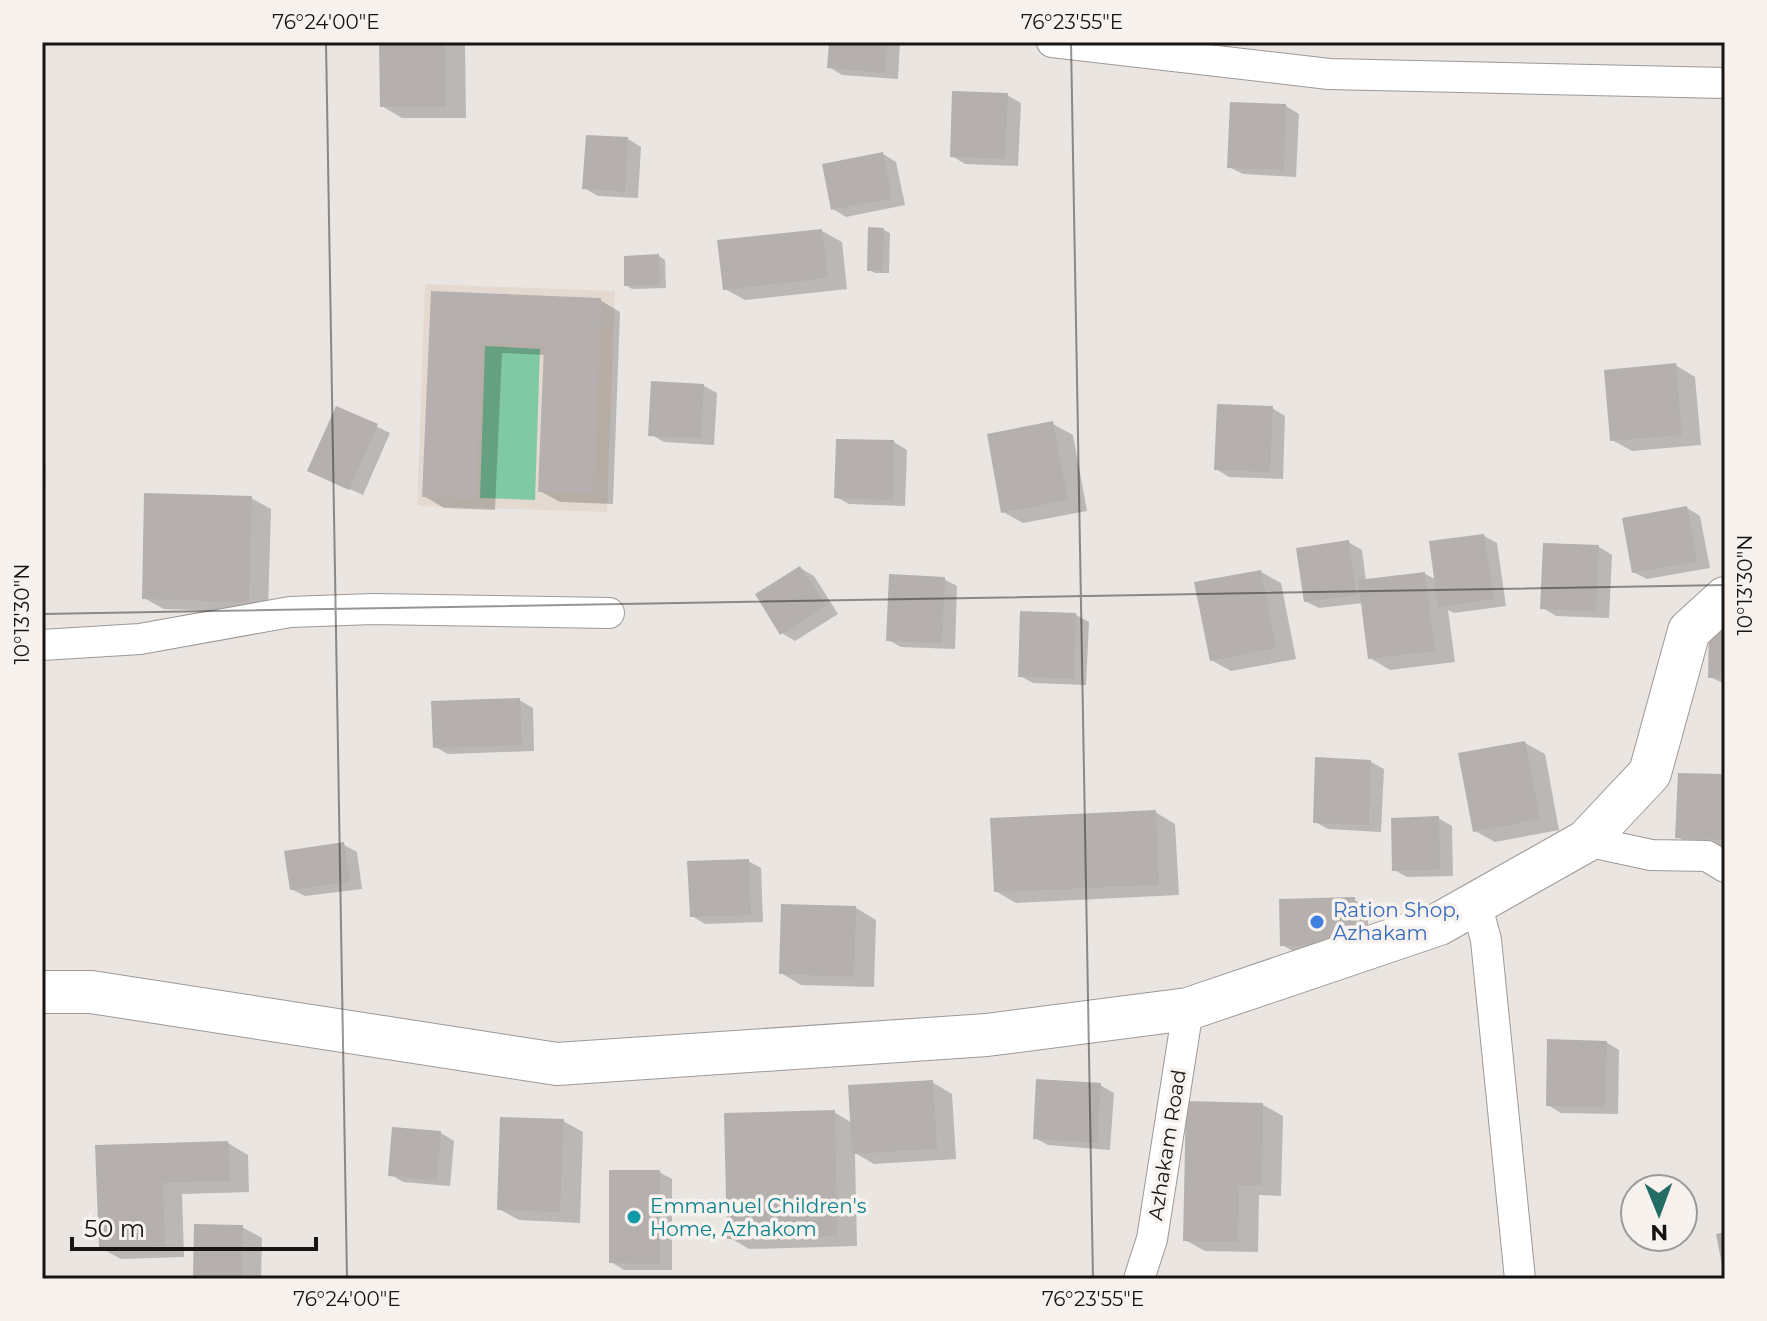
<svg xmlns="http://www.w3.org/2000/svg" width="1767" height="1321" font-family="Montserrat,sans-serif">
  <rect width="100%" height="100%" fill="#eae5e1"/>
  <!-- built -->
  <polygon fill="#e4d9d0" points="425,284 615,291 607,512 417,506"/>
  <!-- green -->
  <polygon fill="#7fc9a4" points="485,346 540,349 535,500 480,498"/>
  <!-- shadow -->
  <g fill="#0003">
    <polygon points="381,42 465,42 466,118 402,118 382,106"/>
    <polygon points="831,42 900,42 898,79 842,75 829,67"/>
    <polygon points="1456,42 1509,42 1509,43"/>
    <polygon points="1007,95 1021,103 1018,166 965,164 952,156"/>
    <polygon points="1286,106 1299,114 1296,177 1243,174 1229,167"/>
    <polygon points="628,139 641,147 638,198 598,196 584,188"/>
    <polygon points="883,154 896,162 905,205 846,217 833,209"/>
    <polygon points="884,230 890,233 889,273 875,273 869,270"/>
    <polygon points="822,231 842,242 847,289 745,300 725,289"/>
    <polygon points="659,256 665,260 666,288 632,289 626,285"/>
    <polygon points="432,293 600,300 620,312 613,504 560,502 540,491 545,355 502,353 495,510 444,508 424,496"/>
    <polygon points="1675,365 1695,377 1701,445 1632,451 1612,440"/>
    <polygon points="704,386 717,393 714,445 664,442 650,434"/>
    <polygon points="337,408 390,433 363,495 323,477"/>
    <polygon points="1272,408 1285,416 1283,479 1229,477 1216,469"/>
    <polygon points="1053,424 1073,435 1087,511 1023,523 1003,512"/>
    <polygon points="894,442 907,450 905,506 849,504 836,497"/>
    <polygon points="42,463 46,466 44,520 42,520"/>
    <polygon points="251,498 271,509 268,612 164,609 144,598"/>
    <polygon points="1687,508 1700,516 1710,568 1647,579 1633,572"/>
    <polygon points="1484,536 1497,543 1506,606 1454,613 1448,610 1455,662 1390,670 1370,658 1363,603 1319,608 1305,601 1348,542 1362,550 1366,581 1425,574 1437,580"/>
    <polygon points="1545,545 1599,547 1612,555 1609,618 1556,616 1543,608"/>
    <polygon points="800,568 814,576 838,614 795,641 782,633"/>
    <polygon points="1261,572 1281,583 1296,659 1231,671 1211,660"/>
    <polygon points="944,579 957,586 955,649 901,647 888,640"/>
    <polygon points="1076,615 1089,622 1086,685 1033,683 1020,676"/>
    <polygon points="1725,632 1725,684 1710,677"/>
    <polygon points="519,700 533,708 534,751 448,754 435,747"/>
    <polygon points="1525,743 1545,754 1559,830 1495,842 1475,831"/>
    <polygon points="1371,762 1384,769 1381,832 1328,829 1315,822"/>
    <polygon points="1725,776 1725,846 1691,845 1678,837"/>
    <polygon points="1155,812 1175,824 1179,895 1016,903 995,891"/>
    <polygon points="1438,818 1452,826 1453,876 1407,877 1394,870"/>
    <polygon points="344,845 357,852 362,889 305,896 291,889"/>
    <polygon points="748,861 761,868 763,922 705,924 692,916"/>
    <polygon points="1354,900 1368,907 1368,951 1295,952 1282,945"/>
    <polygon points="856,908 876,920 874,987 801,985 781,973"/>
    <polygon points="1606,1042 1619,1050 1618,1114 1561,1113 1548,1105"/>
    <polygon points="932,1082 952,1094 956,1159 874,1164 855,1153 857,1246 749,1249 729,1237 834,1112 852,1123"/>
    <polygon points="1100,1085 1114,1093 1110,1150 1048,1145 1035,1138"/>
    <polygon points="1263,1105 1283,1116 1281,1196 1259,1195 1258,1252 1205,1251 1185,1240"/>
    <polygon points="563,1121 583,1132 580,1223 519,1220 499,1209"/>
    <polygon points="394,1129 441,1133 454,1141 450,1186 403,1182 390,1174"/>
    <polygon points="228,1143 248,1155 249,1192 182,1194 184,1257 121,1259 101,1248 97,1147"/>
    <polygon points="659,1172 672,1179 672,1270 624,1270 611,1262"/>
    <polygon points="242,1227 262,1238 261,1279 195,1279"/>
  </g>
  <!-- building -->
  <g fill="#b5b0ad">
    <polygon points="379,42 446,42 446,107 380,107"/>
    <polygon points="829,42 887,42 885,73 827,68"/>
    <polygon points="952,91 1008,93 1005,159 950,157"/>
    <polygon points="1230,102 1286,104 1284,170 1227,168"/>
    <polygon points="586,135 628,137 625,192 582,189"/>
    <polygon points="883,152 892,198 831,210 822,164"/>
    <polygon points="868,227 884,228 883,271 867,271"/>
    <polygon points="822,229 828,278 723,290 717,240"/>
    <polygon points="659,254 660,285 624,286 624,256"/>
    <polygon points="431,291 601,298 593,494 538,492 544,345 482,343 476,499 422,497"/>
    <polygon points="1676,363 1682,435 1610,441 1604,370"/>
    <polygon points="651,381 704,384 701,438 648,436"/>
    <polygon points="1217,404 1273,406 1270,472 1214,470"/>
    <polygon points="336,406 378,424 349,490 307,471"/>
    <polygon points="1053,421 1068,500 1001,513 987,434"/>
    <polygon points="836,439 894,440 893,500 834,498"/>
    <polygon points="144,493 252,496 249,602 142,599"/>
    <polygon points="1687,506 1697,561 1632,573 1622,518"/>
    <polygon points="1484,534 1494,599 1438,607 1429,541"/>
    <polygon points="1349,540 1356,595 1304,602 1296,548"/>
    <polygon points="1543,543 1599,545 1596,611 1540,609"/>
    <polygon points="800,566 826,606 780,635 755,594"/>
    <polygon points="1261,570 1276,648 1210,661 1194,582"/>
    <polygon points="1425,572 1435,651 1368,659 1358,580"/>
    <polygon points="889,574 945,577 942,643 886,641"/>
    <polygon points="1020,611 1076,613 1074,679 1018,677"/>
    <polygon points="1709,630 1725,630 1725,678 1708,678"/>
    <polygon points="520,698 522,745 433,748 431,701"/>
    <polygon points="1525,741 1540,819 1473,832 1458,753"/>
    <polygon points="1315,757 1371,760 1369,825 1313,823"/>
    <polygon points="1678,773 1725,774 1725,840 1675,838"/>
    <polygon points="1156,810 1159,885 994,892 990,818"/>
    <polygon points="1439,816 1440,870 1392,871 1391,818"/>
    <polygon points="344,842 350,882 290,890 284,851"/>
    <polygon points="749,859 751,915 690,917 687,861"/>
    <polygon points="1355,897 1356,944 1280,946 1279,899"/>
    <polygon points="781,904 856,906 854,977 779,974"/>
    <polygon points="1547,1039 1607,1041 1605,1107 1546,1106"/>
    <polygon points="1036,1079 1101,1083 1097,1143 1033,1139"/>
    <polygon points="933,1080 937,1149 852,1154 848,1085"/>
    <polygon points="1186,1101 1263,1103 1262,1185 1239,1185 1238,1242 1183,1241"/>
    <polygon points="835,1110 837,1236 727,1239 724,1113"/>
    <polygon points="500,1117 564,1119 560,1212 497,1210"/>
    <polygon points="392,1127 441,1131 437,1180 388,1176"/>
    <polygon points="228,1141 230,1181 163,1183 165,1246 99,1249 95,1145"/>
    <polygon points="609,1170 660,1170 660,1264 609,1263"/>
    <polygon points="194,1224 243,1225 242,1279 193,1279"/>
    <polygon points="1725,1232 1725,1275 1724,1275 1716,1234"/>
  </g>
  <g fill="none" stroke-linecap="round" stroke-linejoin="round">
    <defs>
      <g id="minor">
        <polyline points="1052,42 1329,74 1725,83"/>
        <polyline points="42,645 140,639 290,612 373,609 609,613"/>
        <polyline points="1586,841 1651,855 1707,856 1725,867"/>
        <polyline points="1476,903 1486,940 1520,1279"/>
        <polyline points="1139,1279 1152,1239 1188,1009"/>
      </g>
      <polyline id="secondary" points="42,992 91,992 557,1064 987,1035 1188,1009 1439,924 1586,841 1650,773 1689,631 1725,598"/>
    </defs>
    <!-- minor casing -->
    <use href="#minor" stroke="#9e9996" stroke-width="32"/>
    <!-- secondary casing -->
    <use href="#secondary" stroke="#9e9996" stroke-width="44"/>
    <!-- minor -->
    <use href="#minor" stroke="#fff" stroke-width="30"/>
    <!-- secondary -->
    <use href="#secondary" stroke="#fff" stroke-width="42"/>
  </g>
  <!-- ticks -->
  <path fill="none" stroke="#171514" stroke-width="2" stroke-opacity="0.45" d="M 326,42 L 347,1279M 1071,42 L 1093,1279M 42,614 L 1725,585"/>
  <!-- markers -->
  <circle fill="#3f7fe0" stroke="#f7f2ee" stroke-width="3" cx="1317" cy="922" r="8"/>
  <circle fill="#0f9aa8" stroke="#f7f2ee" stroke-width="3" cx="634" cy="1217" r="8"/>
  <g text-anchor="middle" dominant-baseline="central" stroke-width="7" stroke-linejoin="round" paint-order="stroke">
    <!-- shop labels -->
    <g font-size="20" fill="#366cbe" stroke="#f7f2ee" text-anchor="start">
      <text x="1333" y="910">Ration Shop,<tspan x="1333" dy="23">Azhakam</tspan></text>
    </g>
    <!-- street labels -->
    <g font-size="20" fill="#171514" stroke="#f7f2ee">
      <text transform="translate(1167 1145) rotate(-81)">Azhakam Road</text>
    </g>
    <!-- culture labels -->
    <g font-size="20" fill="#0d838f" stroke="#f7f2ee" text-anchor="start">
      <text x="650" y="1206">Emmanuel Children's<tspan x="650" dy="23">Home, Azhakom</tspan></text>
    </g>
  </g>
  <!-- border -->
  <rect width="1767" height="1321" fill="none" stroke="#f7f2ee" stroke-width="88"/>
  <!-- north arrow -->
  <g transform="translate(1659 1213) rotate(179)"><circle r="38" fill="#f7f2ee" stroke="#9d9a97" stroke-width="2"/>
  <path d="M0-6L14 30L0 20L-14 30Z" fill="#246d66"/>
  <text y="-12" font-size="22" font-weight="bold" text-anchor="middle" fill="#171514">N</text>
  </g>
  <!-- scale -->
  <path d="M72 1237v12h244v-12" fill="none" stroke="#171514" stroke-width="4"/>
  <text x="84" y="1237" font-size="24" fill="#171514" stroke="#f7f2ee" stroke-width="6" paint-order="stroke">50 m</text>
  <rect x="44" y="44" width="1679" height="1233" fill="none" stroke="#171514" stroke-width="3"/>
  <g font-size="20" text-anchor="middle" fill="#171514">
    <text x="326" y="29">76°24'00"E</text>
    <text x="1072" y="29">76°23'55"E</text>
    <text transform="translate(1745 585) rotate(-90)" y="7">10°13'30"N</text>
    <text transform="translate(22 614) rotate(-90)" y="7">10°13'30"N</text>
    <text x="347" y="1306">76°24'00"E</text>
    <text x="1093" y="1306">76°23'55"E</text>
  </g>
</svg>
